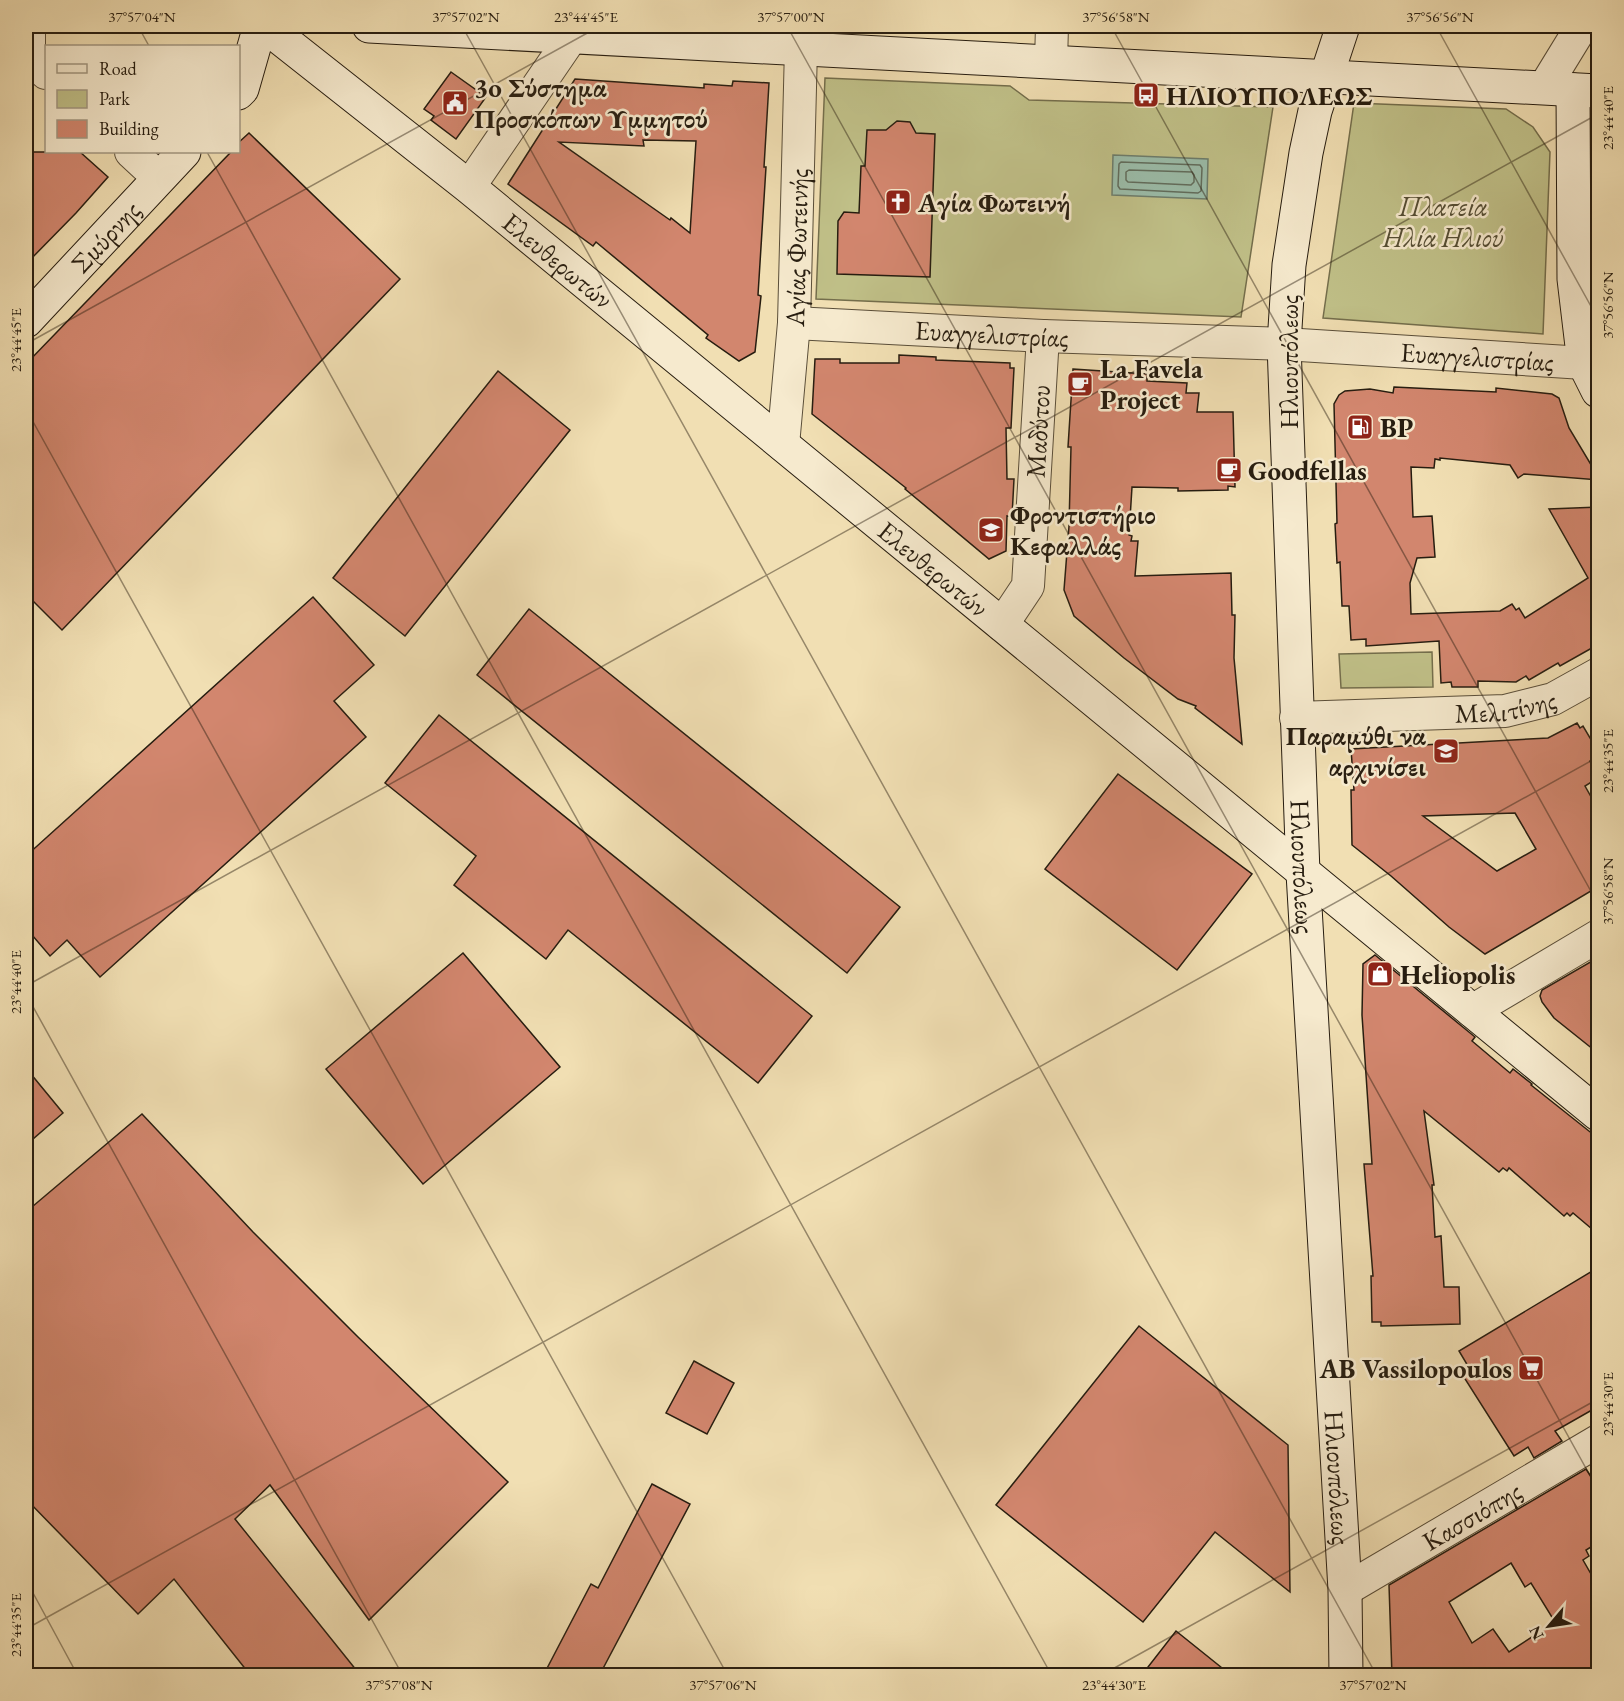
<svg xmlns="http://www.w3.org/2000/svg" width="1624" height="1701" font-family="'EB Garamond',serif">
  <rect width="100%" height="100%" fill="#f1dfb3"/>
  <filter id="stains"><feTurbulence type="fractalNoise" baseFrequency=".00333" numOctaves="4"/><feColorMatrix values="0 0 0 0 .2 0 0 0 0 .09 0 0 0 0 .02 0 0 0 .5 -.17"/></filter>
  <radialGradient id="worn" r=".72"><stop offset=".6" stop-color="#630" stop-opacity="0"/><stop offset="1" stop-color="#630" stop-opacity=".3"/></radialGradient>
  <!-- green -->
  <g fill="#c0c088" stroke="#746e4c" stroke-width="1.5">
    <polygon points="825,78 1010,86 1029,100 1273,107 1241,317 816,299"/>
    <polygon points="1354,103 1506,109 1533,127 1550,152 1543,334 1323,318"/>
    <polygon points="1432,652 1433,687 1341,688 1339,654"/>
  </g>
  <!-- water -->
  <polygon fill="#9bbdaa" stroke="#6d7d6c" stroke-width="1.5" points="1113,155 1208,159 1207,199 1112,195"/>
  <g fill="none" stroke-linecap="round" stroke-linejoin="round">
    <!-- shore -->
    <g stroke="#616d5d" stroke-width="1.5">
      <polygon points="1121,162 1200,165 1202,168 1201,191 1198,193 1120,189 1118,186 1119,164"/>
      <polygon points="1129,170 1192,172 1194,175 1194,182 1191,185 1128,182 1126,180 1126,172"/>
    </g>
  </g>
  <!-- building -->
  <g fill="#d2866e" stroke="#271d10" stroke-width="1.5" fill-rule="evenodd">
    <polygon points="451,72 486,97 456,139 431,120 434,116 424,109"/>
    <path d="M 575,79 L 704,88 L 704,84 L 732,86 L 733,81 L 769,83 L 764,167 L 766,167 L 758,295 L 761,296 L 755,352 L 739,361 L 706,338 L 708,335 L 596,242 L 593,246 L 508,184 ZM 643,140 L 696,141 L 690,233 L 671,218 L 670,220 L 559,142 L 644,146 Z"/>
    <polygon points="897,121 910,122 916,133 935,134 930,277 837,274 838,221 844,212 859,213 861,166 865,166 867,130 886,130"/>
    <polygon points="249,133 400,279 62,630 26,594 26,364 231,152 238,152 238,143"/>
    <polygon points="26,152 80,152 108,177 76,213 26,264"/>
    <polygon points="899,355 936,357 936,360 1010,363 1010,368 1014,368 1011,428 1006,428 1007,479 1014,479 1012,517 1007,516 1006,551 989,559 905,489 906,488 812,414 815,359 840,359 840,363 899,363"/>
    <polygon points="1073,369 1147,374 1147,381 1187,383 1186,393 1199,393 1197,412 1233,412 1235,487 1228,486 1228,490 1178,491 1178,488 1132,487 1129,535 1132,536 1131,541 1138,541 1135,576 1231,573 1232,615 1235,615 1234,658 1242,744 1195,708 1196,706 1178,699 1124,658 1074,616 1064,590 1069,526 1071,447 1068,447"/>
    <polygon points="498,371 570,430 405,636 333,578"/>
    <polygon points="1394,387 1496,392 1496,388 1552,394 1559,398 1569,428 1599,478 1599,480 1524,474 1518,478 1510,465 1440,458 1440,460 1435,459 1434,468 1411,467 1413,517 1432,516 1435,557 1417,558 1410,583 1411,614 1500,611 1512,604 1516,610 1519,608 1525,618 1588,578 1549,509 1599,507 1599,644 1560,666 1558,663 1529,680 1526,676 1516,682 1478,681 1478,687 1452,687 1451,682 1441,683 1439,641 1366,646 1366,639 1351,640 1349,606 1342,606 1340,562 1337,563 1335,524 1337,523 1334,404 1339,395 1345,391 1370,389 1393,393"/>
    <polygon points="313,597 374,665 334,701 366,737 100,977 67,940 50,956 26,928 26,856"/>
    <polygon points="529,609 900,907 847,973 477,675"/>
    <polygon points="439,715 812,1016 758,1083 568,930 546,959 454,885 476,856 385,783"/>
    <path d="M 1577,723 L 1580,728 L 1583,726 L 1599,753 L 1599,757 L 1590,761 L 1598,778 L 1585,786 L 1599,811 L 1599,879 L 1592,882 L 1596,888 L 1485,954 L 1449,927 L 1391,876 L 1352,845 L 1351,790 L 1354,790 L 1351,749 L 1548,738 ZM 1515,813 L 1536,849 L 1497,871 L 1423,816 Z"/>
    <polygon points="1118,774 1252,874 1177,970 1045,869"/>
    <polygon points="463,953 560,1067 423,1184 326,1069"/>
    <polygon points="1375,955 1475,1037 1472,1041 1510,1073 1513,1069 1532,1084 1531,1085 1599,1139 1599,1235 1573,1213 1570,1216 1567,1213 1564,1216 1509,1168 1507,1171 1503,1168 1499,1172 1424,1111 1434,1185 1432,1185 1435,1237 1441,1236 1444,1287 1459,1287 1460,1324 1381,1326 1381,1322 1372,1322 1371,1276 1373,1276 1364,1164 1372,1164 1362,1015 1363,964"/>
    <polygon points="1599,957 1599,1054 1554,1018 1542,1002 1540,996 1542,990"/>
    <polygon points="26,1068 63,1113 26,1145"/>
    <polygon points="142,1114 253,1232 358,1337 508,1482 369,1620 270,1485 235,1519 361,1676 251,1676 174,1579 138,1614 26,1499 26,1212"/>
    <polygon points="1599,1267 1599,1406 1555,1431 1562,1441 1534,1458 1528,1447 1514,1456 1460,1371 1468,1366 1459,1351"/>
    <polygon points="1139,1326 1288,1445 1290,1592 1215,1532 1143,1622 996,1505"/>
    <polygon points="694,1361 734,1383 707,1434 666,1413"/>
    <path d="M 1586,1469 L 1599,1489 L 1599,1542 L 1586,1550 L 1589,1556 L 1583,1560 L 1599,1588 L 1599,1676 L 1392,1676 L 1389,1585 ZM 1511,1563 L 1525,1587 L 1531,1583 L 1555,1622 L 1509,1652 L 1493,1629 L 1472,1643 L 1449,1602 Z"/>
    <polygon points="652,1484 690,1504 599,1676 543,1676 591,1584 598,1588"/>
    <polygon points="1176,1631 1232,1676 1141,1676"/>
  </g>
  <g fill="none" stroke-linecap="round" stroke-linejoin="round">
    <defs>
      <g id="street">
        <polyline points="29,26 29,57 46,73"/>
        <polyline points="1051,62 1052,26"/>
        <polyline points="1544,88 1582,26"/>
        <polyline points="131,152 159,178"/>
        <polyline points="469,187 579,26"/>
        <path id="s1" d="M 794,323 L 1043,336 L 1284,344 L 1584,363"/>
        <path id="s2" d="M 783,445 L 794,323 L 801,48 L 808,26"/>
        <path id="s3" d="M 1002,625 L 1028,586 L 1043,336"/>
        <path id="s4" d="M 1296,718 L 1505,711 L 1553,699 L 1598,674"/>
        <polyline points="1472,1011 1598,936"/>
        <path id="s5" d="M 1345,1590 L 1598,1441"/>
      </g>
      <g id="secondary">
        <path id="s6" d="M 265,26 L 469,187 L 1598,1114"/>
        <polyline points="369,26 1598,91"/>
        <path id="s7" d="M 1343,26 L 1315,111 L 1306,153 L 1289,265 L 1284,344 L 1303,873 L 1345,1590 L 1346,1676"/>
        <polyline points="1573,90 1574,279 1584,363 1598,391"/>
        <polyline points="238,93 242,89 260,26"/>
        <path id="s8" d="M 26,321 L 184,152"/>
      </g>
    </defs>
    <!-- street casing -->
    <use href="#street" stroke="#5a4e39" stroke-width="34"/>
    <!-- secondary casing -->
    <use href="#secondary" stroke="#271d10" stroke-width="35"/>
    <!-- street -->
    <use href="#street" stroke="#f6eace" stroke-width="32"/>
    <!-- secondary -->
    <use href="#secondary" stroke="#f6eace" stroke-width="33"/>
  </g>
  <!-- ticks -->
  <path fill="none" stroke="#271d10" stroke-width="1.5" stroke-opacity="0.45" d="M 138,26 L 149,46M 462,26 L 1377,1676M 787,26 L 1598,1490M 1111,26 L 1598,904M 1436,26 L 1598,319M 207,152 L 1052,1676M 26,344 L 600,26M 26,409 L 728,1676M 26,986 L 1598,114M 26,994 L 403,1676M 26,1580 L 78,1676M 26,1629 L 1598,757M 1100,1676 L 1598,1399"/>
  <!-- icons -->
  <defs>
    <symbol id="bus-square" viewBox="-11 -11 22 22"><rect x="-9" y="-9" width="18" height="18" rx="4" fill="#8f2418" stroke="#f6eace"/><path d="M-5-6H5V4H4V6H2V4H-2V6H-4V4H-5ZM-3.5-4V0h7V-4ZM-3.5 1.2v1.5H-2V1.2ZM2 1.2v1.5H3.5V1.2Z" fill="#fff"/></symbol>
    <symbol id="civic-square" viewBox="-11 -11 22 22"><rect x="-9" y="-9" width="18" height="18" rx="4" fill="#8f2418" stroke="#f6eace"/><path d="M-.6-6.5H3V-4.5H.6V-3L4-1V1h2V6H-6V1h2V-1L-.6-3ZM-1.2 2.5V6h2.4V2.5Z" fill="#fff"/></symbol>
    <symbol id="church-square" viewBox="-11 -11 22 22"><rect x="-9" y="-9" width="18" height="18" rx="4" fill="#8f2418" stroke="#f6eace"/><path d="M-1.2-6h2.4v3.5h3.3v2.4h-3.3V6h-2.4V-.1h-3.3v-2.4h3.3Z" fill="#fff"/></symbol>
    <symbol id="cafe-square" viewBox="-11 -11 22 22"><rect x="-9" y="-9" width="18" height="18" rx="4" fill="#8f2418" stroke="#f6eace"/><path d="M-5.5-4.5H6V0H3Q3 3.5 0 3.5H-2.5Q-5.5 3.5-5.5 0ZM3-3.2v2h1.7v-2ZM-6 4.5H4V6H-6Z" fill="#fff"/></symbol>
    <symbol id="fuel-square" viewBox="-11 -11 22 22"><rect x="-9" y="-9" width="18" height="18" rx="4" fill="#8f2418" stroke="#f6eace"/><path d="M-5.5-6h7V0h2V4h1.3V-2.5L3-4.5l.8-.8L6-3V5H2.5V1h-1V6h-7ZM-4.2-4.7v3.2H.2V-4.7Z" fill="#fff"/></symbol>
    <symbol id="school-square" viewBox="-11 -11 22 22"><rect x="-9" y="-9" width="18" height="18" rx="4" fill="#8f2418" stroke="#f6eace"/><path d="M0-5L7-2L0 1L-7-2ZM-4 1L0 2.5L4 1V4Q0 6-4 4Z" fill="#fff"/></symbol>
    <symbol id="shop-square" viewBox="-11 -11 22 22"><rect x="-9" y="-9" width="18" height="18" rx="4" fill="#8f2418" stroke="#f6eace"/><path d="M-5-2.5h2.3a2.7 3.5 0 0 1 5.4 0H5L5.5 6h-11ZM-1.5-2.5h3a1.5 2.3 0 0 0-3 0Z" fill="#fff"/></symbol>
    <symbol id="supermarket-square" viewBox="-11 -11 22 22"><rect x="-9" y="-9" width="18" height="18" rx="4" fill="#8f2418" stroke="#f6eace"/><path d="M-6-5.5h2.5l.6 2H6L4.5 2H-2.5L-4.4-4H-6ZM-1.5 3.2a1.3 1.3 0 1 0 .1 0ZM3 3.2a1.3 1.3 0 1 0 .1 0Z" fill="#fff"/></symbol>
  </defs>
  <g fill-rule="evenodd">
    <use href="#bus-square" x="1131" y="80" width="30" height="30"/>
    <use href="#civic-square" x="440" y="88" width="30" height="30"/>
    <use href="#church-square" x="883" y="187" width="30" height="30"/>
    <use href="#cafe-square" x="1065" y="369" width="30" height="30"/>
    <use href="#fuel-square" x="1345" y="412" width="30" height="30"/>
    <use href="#cafe-square" x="1214" y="455" width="30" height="30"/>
    <use href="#school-square" x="976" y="515" width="30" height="30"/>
    <use href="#school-square" x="1431" y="736" width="30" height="30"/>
    <use href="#shop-square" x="1365" y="959" width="30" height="30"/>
    <use href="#supermarket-square" x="1516" y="1353" width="30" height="30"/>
  </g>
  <g text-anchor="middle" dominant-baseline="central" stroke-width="5" stroke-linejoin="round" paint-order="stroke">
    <!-- poi labels -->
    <g font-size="27" font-weight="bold" fill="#271d10" stroke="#f6eace" text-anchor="start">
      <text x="474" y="87">3o Σύστημα<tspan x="474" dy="31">Προσκόπων Υμμητού</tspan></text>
      <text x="1166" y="95">ΗΛΙΟΥΠΟΛΕΩΣ</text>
      <text x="918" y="202">Αγία Φωτεινή</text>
      <text x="1100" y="368">La Favela<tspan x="1100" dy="31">Project</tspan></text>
      <text x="1380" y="427">BP</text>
      <text x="1248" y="470">Goodfellas</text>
      <text x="1010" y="514">Φροντιστήριο<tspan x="1010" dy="31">Κεφαλλάς</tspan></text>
      <text x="1426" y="735" text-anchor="end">Παραμύθι να<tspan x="1426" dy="31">αρχινίσει</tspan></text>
      <text x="1400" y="974">Heliopolis</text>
      <text x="1512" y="1368" text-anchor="end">AB Vassilopoulos</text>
    </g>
    <!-- park labels -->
    <g font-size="27" font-style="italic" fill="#554e34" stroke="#f6eace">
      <text x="1443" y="206">Πλατεία<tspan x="1443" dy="31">Ηλία Ηλιού</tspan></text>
    </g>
    <!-- street labels -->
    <g font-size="27" fill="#271d10" stroke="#f6eace">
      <text stroke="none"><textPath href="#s8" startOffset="116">Σμύρνης</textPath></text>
      <text stroke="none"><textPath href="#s2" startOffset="198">Αγίας Φωτεινής</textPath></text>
      <text stroke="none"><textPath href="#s6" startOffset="375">Ελευθερωτών</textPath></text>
      <text stroke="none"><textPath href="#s1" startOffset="198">Ευαγγελιστρίας</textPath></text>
      <text stroke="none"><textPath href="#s1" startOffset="684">Ευαγγελιστρίας</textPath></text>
      <text transform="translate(1288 362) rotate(-90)">Ηλιουπόλεως</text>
      <text stroke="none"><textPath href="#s3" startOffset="202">Μαδύτου</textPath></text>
      <text stroke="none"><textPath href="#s6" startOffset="861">Ελευθερωτών</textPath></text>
      <text stroke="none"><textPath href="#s4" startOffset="210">Μελιτίνης</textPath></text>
      <text stroke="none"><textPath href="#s7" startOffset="848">Ηλιουπόλεως</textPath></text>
      <text stroke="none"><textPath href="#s7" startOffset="1460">Ηλιουπόλεως</textPath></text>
      <text stroke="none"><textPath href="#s5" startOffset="147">Κασσιόπης</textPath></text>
    </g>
  </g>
  <!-- margin -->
  <rect width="1624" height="1701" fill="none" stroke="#f1dfb3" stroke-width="66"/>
  <!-- legend -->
  <rect x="45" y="45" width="195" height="108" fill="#f6eace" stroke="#a39882" stroke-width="1.5"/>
  <rect x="57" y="64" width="30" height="9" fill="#f6eace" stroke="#a39882" stroke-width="1.5"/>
  <text x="99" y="75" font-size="18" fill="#271d10">Road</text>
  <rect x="57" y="90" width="30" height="18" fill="#c0c088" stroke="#a39882" stroke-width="1.5"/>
  <text x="99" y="105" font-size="18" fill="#271d10">Park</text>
  <rect x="57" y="120" width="30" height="18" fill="#d2866e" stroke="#a39882" stroke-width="1.5"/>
  <text x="99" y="135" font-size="18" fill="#271d10">Building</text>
  <!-- north arrow -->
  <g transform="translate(1549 1626) rotate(241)" stroke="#f6eace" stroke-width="4.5" paint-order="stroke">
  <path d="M0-4.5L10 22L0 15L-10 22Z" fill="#271d10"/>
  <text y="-9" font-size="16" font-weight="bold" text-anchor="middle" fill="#271d10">N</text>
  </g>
  <rect x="33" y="33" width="1558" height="1635" fill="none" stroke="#271d10" stroke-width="2"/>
  <g font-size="15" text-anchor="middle" fill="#271d10">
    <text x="142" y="22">37°57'04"N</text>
    <text x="466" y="22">37°57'02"N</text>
    <text x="586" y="22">23°44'45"E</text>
    <text x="791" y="22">37°57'00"N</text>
    <text x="1116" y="22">37°56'58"N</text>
    <text x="1440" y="22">37°56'56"N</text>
    <text transform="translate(1608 118) rotate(-90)" y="5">23°44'40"E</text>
    <text transform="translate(1608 305) rotate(-90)" y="5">37°56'56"N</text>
    <text transform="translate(16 340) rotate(-90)" y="5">23°44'45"E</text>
    <text transform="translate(1608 761) rotate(-90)" y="5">23°44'35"E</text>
    <text transform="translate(1608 891) rotate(-90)" y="5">37°56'58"N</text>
    <text transform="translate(16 982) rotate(-90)" y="5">23°44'40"E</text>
    <text transform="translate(1608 1404) rotate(-90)" y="5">23°44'30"E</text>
    <text transform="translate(16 1625) rotate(-90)" y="5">23°44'35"E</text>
    <text x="399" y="1690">37°57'08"N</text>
    <text x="723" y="1690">37°57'06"N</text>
    <text x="1114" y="1690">23°44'30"E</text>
    <text x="1373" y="1690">37°57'02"N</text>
  </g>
  <rect width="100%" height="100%" filter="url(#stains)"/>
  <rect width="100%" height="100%" fill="url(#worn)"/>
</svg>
